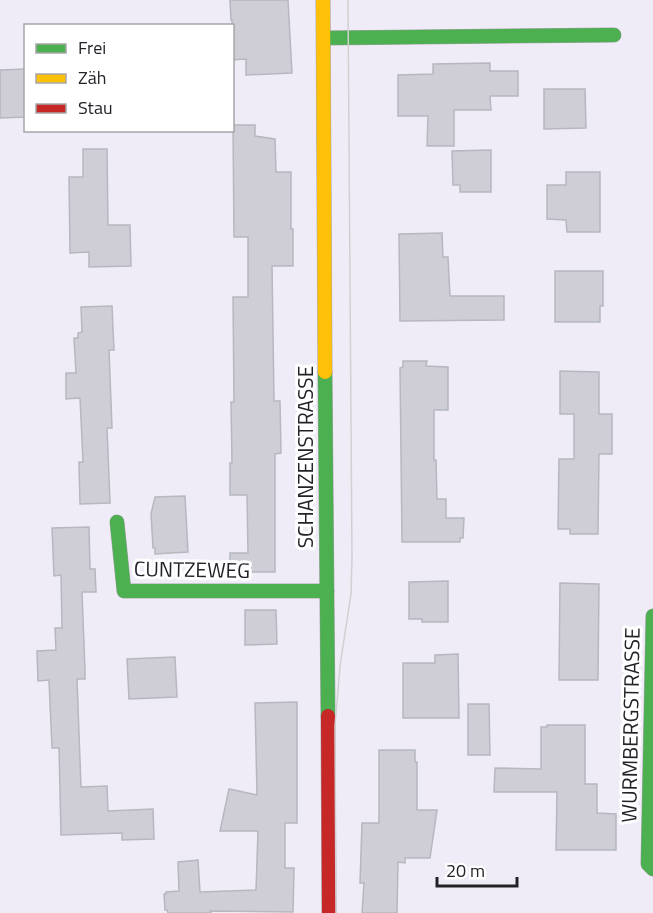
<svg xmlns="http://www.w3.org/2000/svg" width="653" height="913" font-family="'Titillium Web',sans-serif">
  <rect width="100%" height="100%" fill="#efecf7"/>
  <!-- building -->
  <g fill="#cfced7" stroke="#b7b7bf" stroke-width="1.5">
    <polygon points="230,0 288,0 292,73 246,75 246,59 232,60 232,20 231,20"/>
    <polygon points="490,63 490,71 518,71 518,96 490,96 491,110 454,110 454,146 427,146 428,116 398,116 398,75 433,74 433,64"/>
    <polygon points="26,69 26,117 0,118 0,70"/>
    <polygon points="544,89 585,89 586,128 544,129"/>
    <polygon points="233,125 255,125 255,136 275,139 276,172 291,172 291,229 293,229 293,266 272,266 274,401 280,401 281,453 275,454 275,572 230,572 230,553 248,553 247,495 230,495 230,463 232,463 231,402 234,402 233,297 248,297 248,237 234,237"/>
    <polygon points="83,149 107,149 108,225 130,225 131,266 89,267 89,252 70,253 69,177 83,177"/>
    <polygon points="491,150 491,192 460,192 460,185 453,185 452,151"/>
    <polygon points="566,172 600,172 600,232 567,232 566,220 547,219 547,185 566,185"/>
    <polygon points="442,233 443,257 448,257 450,296 504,296 504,320 400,321 399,234"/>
    <polygon points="555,271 603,271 603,306 600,306 600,322 555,322"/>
    <polygon points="112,306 114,350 109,350 112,428 107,428 110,503 80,504 79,462 83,462 80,398 66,399 66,373 76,373 74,338 78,338 78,333 82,332 81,307"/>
    <polygon points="403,361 427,361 426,366 448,367 448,410 434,410 434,460 436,460 437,499 446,499 446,518 464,518 463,538 460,538 460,542 402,542 400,368 403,367"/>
    <polygon points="560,371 599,372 599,414 612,414 612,454 599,454 598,534 570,534 570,529 558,529 559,459 574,459 574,414 560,414"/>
    <polygon points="185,496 188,552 155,554 155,548 153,548 151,514 155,497"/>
    <polygon points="89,527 90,569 95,569 96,592 82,592 85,671 85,679 77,679 81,787 107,786 108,811 153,809 154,839 122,840 122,833 61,835 59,748 52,748 49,680 38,681 37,651 56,650 55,628 62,628 61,575 54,576 52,528"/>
    <polygon points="448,581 448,622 422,622 422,619 409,619 409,582"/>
    <polygon points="560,583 599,584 598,680 559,680"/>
    <polygon points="245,610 276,610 277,644 245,645"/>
    <polygon points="458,654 459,718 403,718 403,663 435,663 435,655"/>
    <polygon points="175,657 177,697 129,699 127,659"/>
    <polygon points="297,702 297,823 285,823 285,868 294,868 293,912 210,911 211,913 168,913 167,910 165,910 164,894 166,894 166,892 179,891 178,862 198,860 200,892 256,890 258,831 220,831 229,789 257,795 255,703"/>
    <polygon points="468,704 489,704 490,755 468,755"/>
    <polygon points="547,725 585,725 585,784 597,784 597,813 616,814 616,850 556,850 557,792 494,792 495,768 541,769 541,727 547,727"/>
    <polygon points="379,750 415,750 415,762 417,762 417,810 437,810 430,858 405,858 405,863 398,862 397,913 362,913 364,883 360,883 362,823 379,823"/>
  </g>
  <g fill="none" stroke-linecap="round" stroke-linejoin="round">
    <defs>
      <g id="fast">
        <polyline points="324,38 614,35"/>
        <polyline points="325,372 328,716"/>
        <polyline points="117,522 124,591 327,591"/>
        <polyline points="653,616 648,864 653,869"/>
      </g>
      <polyline id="slow" points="323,0 325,372"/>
      <polyline id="jam" points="328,716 329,913"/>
    </defs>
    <!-- fast casing -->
    <use href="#fast" stroke="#a3a1a9" stroke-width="15"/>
    <!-- slow casing -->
    <use href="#slow" stroke="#a3a1a9" stroke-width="15"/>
    <!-- jam casing -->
    <use href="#jam" stroke="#a3a1a9" stroke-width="15"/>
    <!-- fast -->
    <use href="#fast" stroke="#4caf50" stroke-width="14"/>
    <!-- slow -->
    <use href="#slow" stroke="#ffc107" stroke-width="14"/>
    <!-- jam -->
    <use href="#jam" stroke="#c62828" stroke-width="14"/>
    <!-- tram -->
    <polyline stroke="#d0d0d2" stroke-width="1.5" points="336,913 335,726 340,666 351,594 352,559 348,0"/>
  </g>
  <g text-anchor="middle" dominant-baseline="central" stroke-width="6" stroke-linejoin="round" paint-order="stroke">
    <!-- street labels -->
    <g font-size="21" fill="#242229" stroke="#fff">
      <text transform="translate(305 457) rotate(-90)">SCHANZENSTRASSE</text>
      <text transform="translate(192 569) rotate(1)">CUNTZEWEG</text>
      <text transform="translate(630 725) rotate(-89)">WURMBERGSTRASSE</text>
    </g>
  </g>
  <!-- legend -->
  <rect x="24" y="24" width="210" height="108" fill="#ffffff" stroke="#a7a7a9" stroke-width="1.5"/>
  <rect x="36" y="44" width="30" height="9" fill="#4caf50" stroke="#a7a7a9" stroke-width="1.5"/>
  <text x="78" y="54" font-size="18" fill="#242229">Frei</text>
  <rect x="36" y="74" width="30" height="9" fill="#ffc107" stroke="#a7a7a9" stroke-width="1.5"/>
  <text x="78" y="84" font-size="18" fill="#242229">Zäh</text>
  <rect x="36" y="104" width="30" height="9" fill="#c62828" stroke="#a7a7a9" stroke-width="1.5"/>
  <text x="78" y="114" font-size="18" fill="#242229">Stau</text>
  <!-- scale -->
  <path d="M437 877v9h80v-9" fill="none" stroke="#242229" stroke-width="3"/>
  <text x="446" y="877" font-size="18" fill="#242229" stroke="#ffffff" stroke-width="4.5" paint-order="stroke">20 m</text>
</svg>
